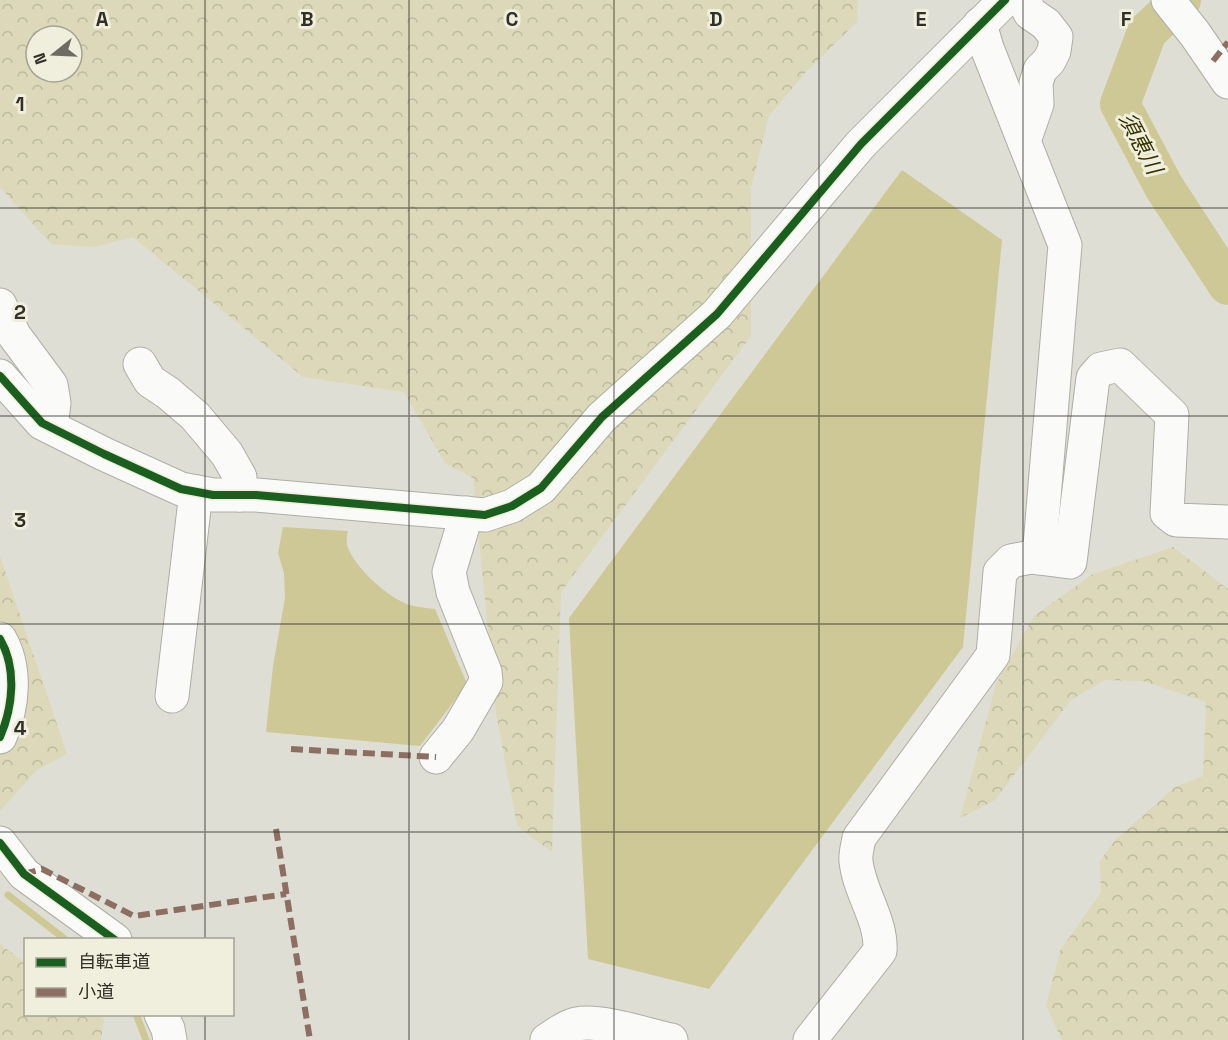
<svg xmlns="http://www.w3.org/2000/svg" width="1228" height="1040" font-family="'Space Grotesk','Noto Sans JP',sans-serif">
  <defs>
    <pattern id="forest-crowns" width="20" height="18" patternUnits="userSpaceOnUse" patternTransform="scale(1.5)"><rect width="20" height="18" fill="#dcd8b9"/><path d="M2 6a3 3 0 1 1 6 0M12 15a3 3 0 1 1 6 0" fill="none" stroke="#bdba9f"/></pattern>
  </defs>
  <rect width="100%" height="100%" fill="#dfded4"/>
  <!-- forest -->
  <g fill="url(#forest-crowns)" fill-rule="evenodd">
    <path d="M 0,0 L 858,0 L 857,22 L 805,73 L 769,116 L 751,189 L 751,336 L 561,592 L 552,852 L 517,826 L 496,713 L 473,478 L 445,463 L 404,392 L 303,377 L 133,237 L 94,247 L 51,244 L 0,187 ZM 36,36 L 72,36 L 72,72 L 36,72 Z"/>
    <polygon points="1173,547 1228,589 1228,1040 1062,1040 1046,1006 1060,951 1101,892 1100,861 1114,841 1175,787 1203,776 1206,702 1143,681 1105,680 1071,700 995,800 960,818 996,684 1034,616 1093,574"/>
    <polygon points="0,556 67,754 37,770 0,811"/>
    <polygon points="0,944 25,963 26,1014 97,1015 104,1020 101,1040 0,1040"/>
  </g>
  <!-- water -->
  <g fill="#cdc896">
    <polygon points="902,170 1002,240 963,647 709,989 588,959 569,618"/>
    <path d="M 283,527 L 348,531 C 347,536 346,541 347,545 C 354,567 386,596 407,604 C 416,607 426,608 435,609 L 467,684 L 420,746 L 266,732 L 273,666 L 285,598 L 284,573 L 278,553 Z"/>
  </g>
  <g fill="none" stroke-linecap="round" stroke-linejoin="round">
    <!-- stream -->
    <g stroke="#cdc896" stroke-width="7">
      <polyline points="8,895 66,940"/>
      <polyline points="136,1014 146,1040"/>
    </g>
    <!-- river -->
    <polyline stroke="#cdc896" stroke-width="40" points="1181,0 1147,32 1120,104 1164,187 1228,285"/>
    <defs>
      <g id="minor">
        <polyline points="1024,0 1030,13 1046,24 1056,37 1054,51 1049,61 1040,70 1036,83 1037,104 1024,141"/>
        <polyline points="980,24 987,48 1065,245 1039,558"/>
        <polyline points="0,305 14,335 51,385 54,403 51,427"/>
        <polyline points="140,364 150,381 168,393 195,416 227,454 240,477 239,495"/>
        <polyline points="0,376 42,423 104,454 181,489 213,495 256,495 485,515 512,506 541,488 602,417 717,314 861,144 1005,0"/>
        <path d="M 0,639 C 17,668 13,707 0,737"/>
        <polyline points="172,696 196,492"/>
        <polyline points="436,757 458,730 486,682 485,672 453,592 449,572 467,513"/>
        <polyline points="0,843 24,874 115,940"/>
        <polyline points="161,1014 168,1029 170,1040"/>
        <path d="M 547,1040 C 556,1034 567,1026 577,1024 C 600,1019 647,1035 671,1040"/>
        <path d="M 810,1040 L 880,951 C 882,920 859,892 856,861 C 855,854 858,845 859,838 L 993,655 L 1000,572 L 1011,561 L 1031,557 L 1070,562 L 1093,378 L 1101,369 L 1120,365 L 1172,415 L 1167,513 L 1176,520 L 1228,522"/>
      </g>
      <polyline id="major" points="1168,0 1195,34 1228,82"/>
    </defs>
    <!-- minor casing -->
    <use href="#minor" stroke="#aeaea6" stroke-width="35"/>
    <!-- major casing -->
    <use href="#major" stroke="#aeaea6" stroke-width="35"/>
    <!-- minor -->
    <use href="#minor" stroke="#fafaf9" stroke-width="33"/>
    <!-- major -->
    <use href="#major" stroke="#fafaf9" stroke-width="33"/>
    <!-- quiet -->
    <g stroke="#8d6e63" stroke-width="6" stroke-dasharray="12 6" stroke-linecap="butt">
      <polyline points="1213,61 1228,42"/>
      <polyline points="291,749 436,757"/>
      <polyline points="276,829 310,1040"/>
      <polyline points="24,874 42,869 134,916 286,894"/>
    </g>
    <defs>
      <g id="cycleway">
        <polyline points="0,376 42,423 104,454 181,489 213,495 256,495 485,515 512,506 541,488 602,417 717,314 861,144 1005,0"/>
        <path d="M 0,639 C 17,668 13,707 0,737"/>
        <polyline points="0,843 24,874 115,940"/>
      </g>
    </defs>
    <!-- cycleway casing -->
    <use href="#cycleway" stroke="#f0efdd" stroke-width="11"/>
    <!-- cycleway -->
    <use href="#cycleway" stroke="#1b5e20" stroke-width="8"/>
  </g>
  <!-- grid -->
  <path fill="none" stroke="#302f28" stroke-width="1.5" stroke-opacity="0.55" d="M 205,0 L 205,940M 409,0 L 409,1040M 614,0 L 614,1040M 819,0 L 819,1040M 1023,0 L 1023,1040M 0,208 L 1228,208M 0,416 L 1228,416M 0,624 L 1228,624M 0,832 L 1228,832M 205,1014 L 205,1040"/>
  <g text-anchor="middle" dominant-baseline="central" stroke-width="6" stroke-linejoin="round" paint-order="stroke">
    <!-- water labels -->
    <g font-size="22" font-style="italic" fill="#393300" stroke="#f0efdd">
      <text transform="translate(1141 143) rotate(62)">須恵川</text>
    </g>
  </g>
  <g font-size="20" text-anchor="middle" font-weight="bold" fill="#302f28" stroke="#f0efdd" stroke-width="6" stroke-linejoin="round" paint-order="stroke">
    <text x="102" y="26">A</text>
    <text x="307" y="26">B</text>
    <text x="512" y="26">C</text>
    <text x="716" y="26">D</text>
    <text x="921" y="26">E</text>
    <text x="1126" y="26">F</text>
    <text x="20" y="111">1</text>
    <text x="20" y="319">2</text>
    <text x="20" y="527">3</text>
    <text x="20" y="735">4</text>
  </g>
  <!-- legend -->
  <rect x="24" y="938" width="210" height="78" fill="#f0efdd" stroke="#a3a295" stroke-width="1.5"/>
  <rect x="36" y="958" width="30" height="9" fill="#1b5e20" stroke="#a3a295" stroke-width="1.5"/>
  <text x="78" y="968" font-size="18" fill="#302f28">自転車道</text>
  <rect x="36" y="988" width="30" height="9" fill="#8d6e63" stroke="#a3a295" stroke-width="1.5"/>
  <text x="78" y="998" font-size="18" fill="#302f28">小道</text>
  <!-- north arrow -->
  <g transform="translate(54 54) rotate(252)"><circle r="28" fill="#f0efdd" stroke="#a3a295" stroke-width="1.5"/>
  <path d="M0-4.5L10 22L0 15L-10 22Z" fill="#6d6c64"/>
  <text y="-9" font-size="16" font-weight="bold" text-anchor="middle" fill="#302f28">N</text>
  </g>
</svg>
